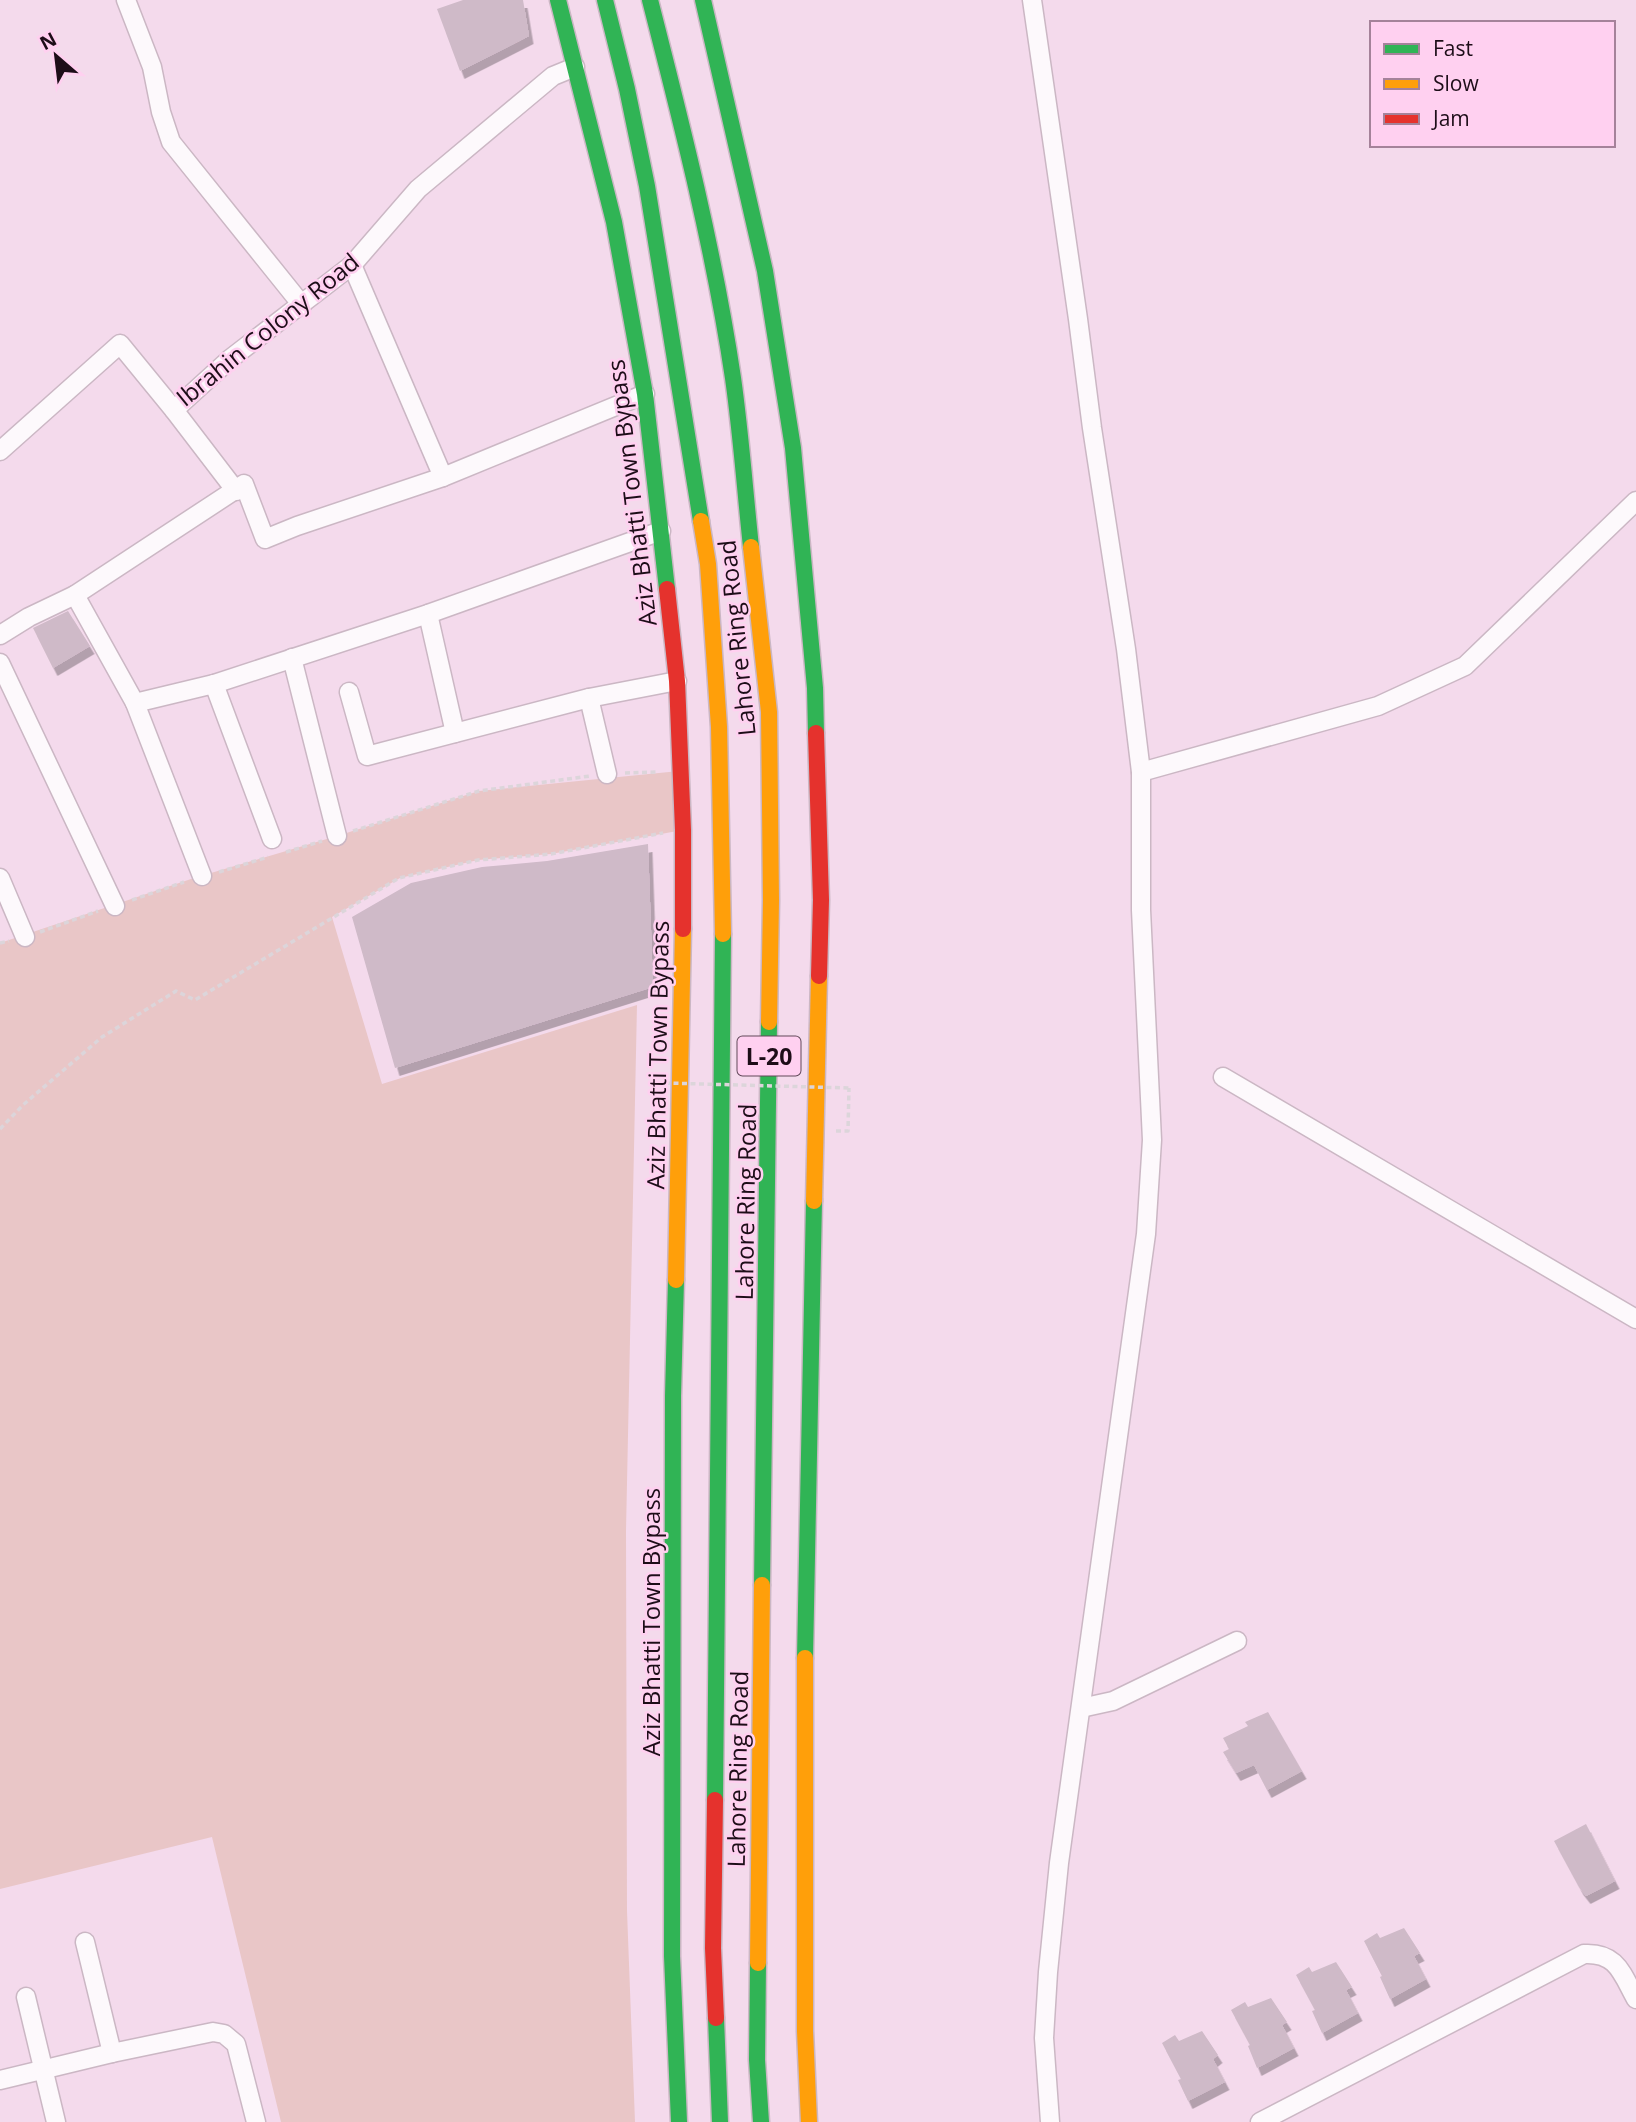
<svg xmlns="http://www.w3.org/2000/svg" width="1636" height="2122" font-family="'Open Sans',sans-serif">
  <defs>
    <filter id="shadow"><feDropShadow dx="4.5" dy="8" stdDeviation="0" flood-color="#0004"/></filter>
  </defs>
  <rect width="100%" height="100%" fill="#f4daec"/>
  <!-- green -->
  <polygon fill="#e9c6c7" points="679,771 683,830 551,854 478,860 400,878 332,917 382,1084 637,1005 626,1531 627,1911 635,2122 281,2122 212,1837 0,1889 0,943 194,878 337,836 479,791"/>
  <!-- building -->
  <g fill="#cfbac8" filter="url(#shadow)">
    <polygon points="463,0 523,0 529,36 460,71 437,9"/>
    <polygon points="68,611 90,646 53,668 33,628"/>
    <polygon points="648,844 653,987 395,1068 352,917 411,883 482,867 547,861"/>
    <polygon points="1268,1712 1302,1771 1267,1790 1254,1765 1236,1773 1223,1752 1229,1749 1223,1738 1248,1726 1245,1722"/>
    <polygon points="1586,1824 1615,1881 1586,1896 1579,1887 1554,1841"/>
    <polygon points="1404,1928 1420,1953 1414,1956 1426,1979 1390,1999 1380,1977 1382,1976 1364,1941 1377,1933 1380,1938"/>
    <polygon points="1336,1962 1352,1987 1346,1990 1358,2013 1322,2033 1312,2011 1315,2010 1296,1975 1309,1967 1312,1972"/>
    <polygon points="1271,1998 1287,2022 1282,2025 1294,2048 1257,2068 1248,2046 1250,2045 1231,2010 1245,2002 1248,2007"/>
    <polygon points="1202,2031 1218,2055 1213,2059 1225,2082 1188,2101 1178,2080 1181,2079 1162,2043 1175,2035 1179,2041"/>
  </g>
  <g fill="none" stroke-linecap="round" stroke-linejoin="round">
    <defs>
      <g id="street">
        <polyline points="126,0 152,67 161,112 171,142 302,305"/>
        <polyline points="1032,0 1078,319 1092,428 1126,649 1141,772 1141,910 1152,1140 1146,1234 1059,1863 1048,1972 1044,2038 1050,2122"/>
        <polyline points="352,265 443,477"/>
        <polyline points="174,410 236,491"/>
        <polyline points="0,451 120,344 174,410 230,359 352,265 418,189 553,76 575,67"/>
        <polyline points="75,595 244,484 265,539 297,526 443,477 645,394"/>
        <polyline points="428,614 455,733"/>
        <polyline points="0,635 29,617 75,595 135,703 214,684 428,614 661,531"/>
        <polyline points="292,658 337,836"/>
        <polyline points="0,663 115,906"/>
        <polyline points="214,684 272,839"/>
        <polyline points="349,692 367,756 589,698 677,681"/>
        <polyline points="589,698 607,774"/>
        <polyline points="135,703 202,876"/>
        <polyline points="1141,772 1378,706 1465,666 1636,501"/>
        <polyline points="0,878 25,937"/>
        <polyline points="1223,1077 1636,1319"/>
        <polyline points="1081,1708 1113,1701 1237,1641"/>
        <polyline points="85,1942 112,2053"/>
        <polyline points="26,1997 56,2122"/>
        <polyline points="0,2080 112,2053 213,2032 224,2034 236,2044 256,2122"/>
        <path d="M 1260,2122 L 1584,1954 C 1617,1952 1622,1974 1636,1999"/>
      </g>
      <g id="fast">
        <polyline points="558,0 614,222 645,394 667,589"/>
        <polyline points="605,0 627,89 647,186 701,521"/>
        <path d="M 650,0 C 682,125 714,250 733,378 C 741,434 745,491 751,547"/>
        <polyline points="703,0 765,271 793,448 815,688 816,733"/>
        <polyline points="676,1280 673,1396 672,1956 679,2122"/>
        <polyline points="762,1585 769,1022"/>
        <polyline points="805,1658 814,1201"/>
        <polyline points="715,1800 723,934"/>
        <polyline points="758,1963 757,2060 761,2122"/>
        <polyline points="716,2018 720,2122"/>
      </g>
      <g id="slow">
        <polyline points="701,521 708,564 719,727 723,934"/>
        <polyline points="751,547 769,712 771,900 769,1022"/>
        <polyline points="814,1201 819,976"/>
        <polyline points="676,1280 683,929"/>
        <polyline points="805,1658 805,2031 809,2122"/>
        <polyline points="758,1963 762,1585"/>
      </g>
      <g id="jam">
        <polyline points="667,589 677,681 683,830 683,929"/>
        <polyline points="816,733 821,900 819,976"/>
        <polyline points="715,1800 713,1948 716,2018"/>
      </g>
    </defs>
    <!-- street casing -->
    <use href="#street" stroke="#cbb7c4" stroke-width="21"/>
    <!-- fast casing -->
    <use href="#fast" stroke="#cbb7c4" stroke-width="19"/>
    <!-- slow casing -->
    <use href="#slow" stroke="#cbb7c4" stroke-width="19"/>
    <!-- jam casing -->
    <use href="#jam" stroke="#cbb7c4" stroke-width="19"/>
    <!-- path -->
    <g stroke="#dcd5da" stroke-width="3.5" stroke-dasharray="5 3.5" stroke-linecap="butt">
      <polyline points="625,773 659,772"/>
      <polyline points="353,831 479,791 590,776"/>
      <polyline points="286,852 322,841"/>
      <polyline points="219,872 268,857"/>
      <polyline points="132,900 184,882"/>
      <polyline points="40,932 98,911"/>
      <polyline points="0,943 9,941"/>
      <polyline points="0,1129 23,1105 102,1037 176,991 195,1000 399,878 478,860 551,854 663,833"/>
      <polyline points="836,1131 848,1131 849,1088"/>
    </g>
    <!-- street -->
    <use href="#street" stroke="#fdf9fc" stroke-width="18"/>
    <!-- fast -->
    <use href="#fast" stroke="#30b455" stroke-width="16"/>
    <!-- slow -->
    <use href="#slow" stroke="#ff9f0a" stroke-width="16"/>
    <!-- jam -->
    <use href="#jam" stroke="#e5322d" stroke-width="16"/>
    <!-- path-bridge -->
    <polyline stroke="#dcd5da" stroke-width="3.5" stroke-dasharray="5 3.5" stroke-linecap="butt" points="665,1083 849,1088"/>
  </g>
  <g text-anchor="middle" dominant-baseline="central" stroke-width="5" stroke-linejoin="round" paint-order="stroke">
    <!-- shield labels -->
    <rect fill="#ffd0f0" stroke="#614859" stroke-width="2" x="737.5" y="1036.5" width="63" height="39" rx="5"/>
    <g font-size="23" font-weight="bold" fill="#1d0d18">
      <text x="769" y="1056">L-20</text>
    </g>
    <!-- street labels -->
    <g font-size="24" fill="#1d0d18" stroke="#ffd0f0">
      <text transform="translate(267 329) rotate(-39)">Ibrahin Colony Road</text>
      <text transform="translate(631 493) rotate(-97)">Aziz Bhatti Town Bypass</text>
      <text transform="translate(736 638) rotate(-96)">Lahore Ring Road</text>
      <text transform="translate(657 1055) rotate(-89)">Aziz Bhatti Town Bypass</text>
      <text transform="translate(745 1202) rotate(-89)">Lahore Ring Road</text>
      <text transform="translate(650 1622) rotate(-90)">Aziz Bhatti Town Bypass</text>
      <text transform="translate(737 1769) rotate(-89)">Lahore Ring Road</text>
    </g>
  </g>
  <!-- legend -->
  <rect x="1370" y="21" width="245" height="126" fill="#ffd0f0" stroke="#a5829a" stroke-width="2"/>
  <rect x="1384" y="44" width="35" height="10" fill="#30b455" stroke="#a5829a" stroke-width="2"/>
  <text x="1433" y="56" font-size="21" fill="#1d0d18">Fast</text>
  <rect x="1384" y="79" width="35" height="10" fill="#ff9f0a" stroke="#a5829a" stroke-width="2"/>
  <text x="1433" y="91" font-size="21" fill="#1d0d18">Slow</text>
  <rect x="1384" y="114" width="35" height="10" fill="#e5322d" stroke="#a5829a" stroke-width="2"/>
  <text x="1433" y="126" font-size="21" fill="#1d0d18">Jam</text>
  <!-- north arrow -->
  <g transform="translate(56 56) rotate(332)" stroke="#ffd0f0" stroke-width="5" paint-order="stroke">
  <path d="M0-5L12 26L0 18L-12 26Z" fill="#1d0d18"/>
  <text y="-10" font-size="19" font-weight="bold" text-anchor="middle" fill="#1d0d18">N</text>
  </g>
</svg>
